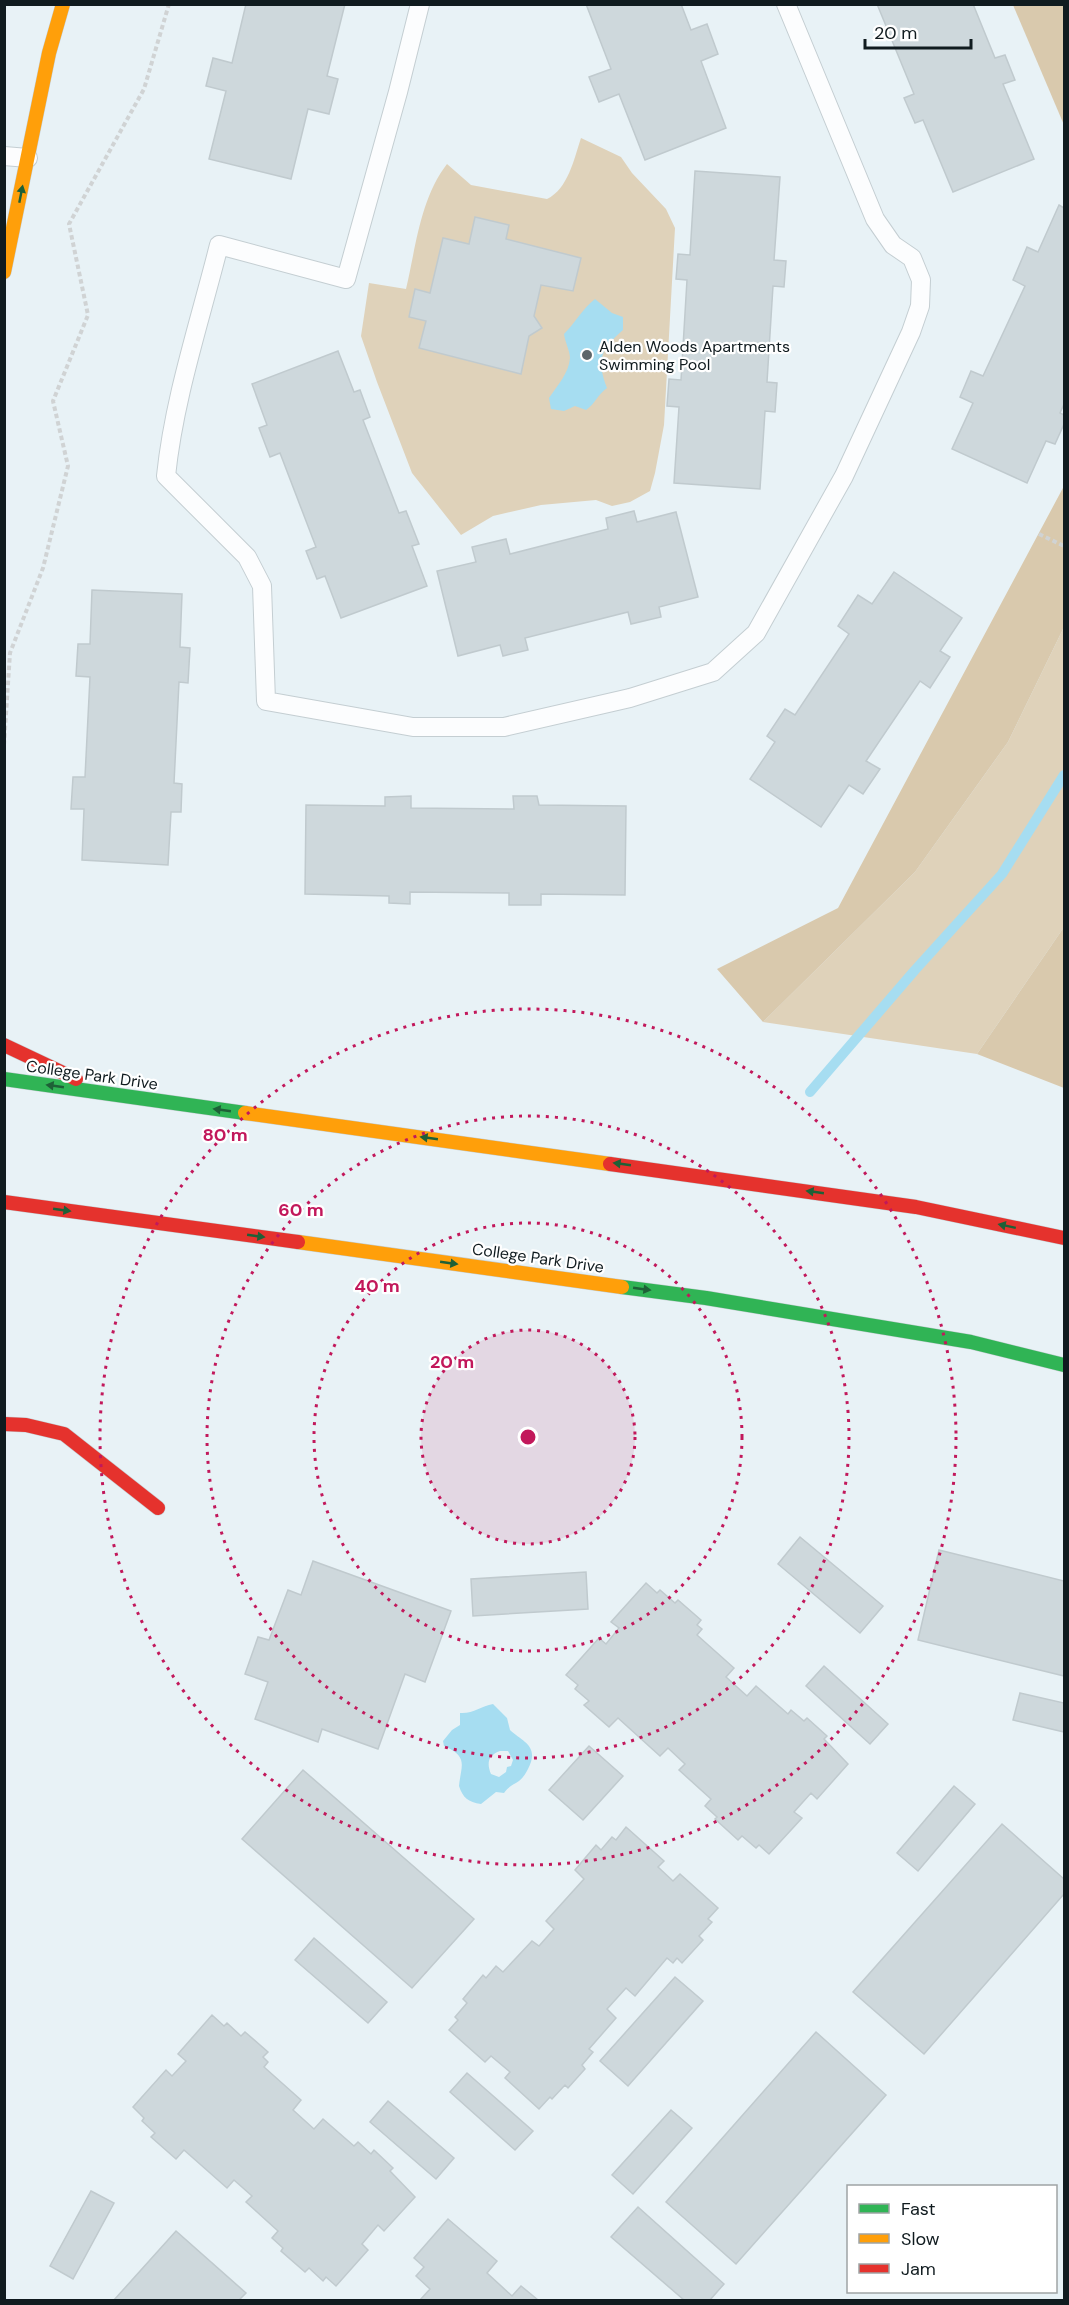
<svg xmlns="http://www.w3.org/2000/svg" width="1069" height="2305" font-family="'DM Sans',sans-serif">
  <rect width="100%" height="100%" fill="#e8f2f6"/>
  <!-- green -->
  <g fill="#dfd2ba">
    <path d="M 581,138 L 621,157 L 632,173 L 666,209 L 675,228 L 664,425 L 655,473 L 650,491 L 630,502 L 612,506 L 596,500 L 541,505 L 493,516 L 461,535 L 412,473 L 377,382 L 361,336 L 369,283 L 406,289 C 416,247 420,199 447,164 L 471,185 L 547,199 C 568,189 574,159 581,138 Z"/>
    <polygon points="1064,627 1064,927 977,1054 763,1022 915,872 1008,742"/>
  </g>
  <!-- forest -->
  <g fill="#d9c9ad">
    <polygon points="1013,5 1064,5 1064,125"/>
    <polygon points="1064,486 1064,627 1008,742 915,872 763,1022 717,969 838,908"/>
    <polygon points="1064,927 1064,1088 977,1054"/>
  </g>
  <!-- water -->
  <g fill="#a6ddf1" fill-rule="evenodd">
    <path d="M 595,299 L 612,313 L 623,317 L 623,330 C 601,349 596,359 607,388 C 598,394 595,404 586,410 L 575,406 L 564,411 L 551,409 L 549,398 C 557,386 569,373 570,358 C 570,351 565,342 564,334 C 575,323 583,308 595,299 Z"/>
    <path d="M 493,1704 L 507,1718 L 510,1730 C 523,1742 540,1746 528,1769 C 526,1773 523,1778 519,1781 C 513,1785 509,1786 504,1793 L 496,1792 L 481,1804 C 468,1802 463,1798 459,1786 C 461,1765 469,1757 444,1746 L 443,1741 L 452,1730 L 460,1725 L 460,1713 C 473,1714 481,1706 493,1704 ZM 500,1751 L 508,1751 L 513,1760 L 511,1766 L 507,1767 L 506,1772 L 499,1777 L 491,1774 C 486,1762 489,1755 500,1751 Z"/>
  </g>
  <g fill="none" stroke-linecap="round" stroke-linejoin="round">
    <!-- stream -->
    <polyline stroke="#a6ddf1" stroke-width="10" points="810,1092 915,970 1002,874 1064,775"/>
  </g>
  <!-- building -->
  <g fill="#ced8dc" stroke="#c0cace" stroke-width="1.5">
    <polygon points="246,4 345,4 327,76 338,79 329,114 308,109 291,179 209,159 226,91 206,86 213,58 232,63"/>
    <polygon points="586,4 681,4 691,30 707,24 718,54 701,61 726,128 645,160 619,94 599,102 589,77 611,69"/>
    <polygon points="877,4 973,4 995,58 1005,55 1015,80 1003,84 1034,159 953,192 923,120 915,123 904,98 914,94"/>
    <polygon points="695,171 780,177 774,260 786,261 784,287 773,286 767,382 777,383 775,412 765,411 760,489 674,483 679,407 667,406 669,379 681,380 687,280 676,279 678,254 690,255"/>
    <polygon points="1059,205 1064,208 1064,404 1060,413 1064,415 1064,424 1055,444 1046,441 1027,483 952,449 973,403 960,397 971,371 983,376 1025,286 1013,280 1027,247 1038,252"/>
    <polygon points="475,217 509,225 506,239 581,258 573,291 541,285 534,316 542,328 529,336 521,374 419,348 426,321 409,317 415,289 430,293 443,238 469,244"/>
    <polygon points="338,351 354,392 360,390 370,417 363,420 399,513 406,511 419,544 412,546 427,586 341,618 325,576 317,579 306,551 316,547 280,453 270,457 259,428 267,425 252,384"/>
    <polygon points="634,511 637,522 676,512 698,597 659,607 661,617 631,624 628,612 525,638 528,650 503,656 500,645 458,656 437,571 476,562 472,547 506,539 510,554 608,529 606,518"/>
    <polygon points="894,572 962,618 940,651 950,657 930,688 920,681 866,761 880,769 863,794 849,785 821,827 750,779 775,742 767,736 785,709 795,715 849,634 838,626 858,595 872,604"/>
    <polygon points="92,590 182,594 180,647 190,648 188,683 179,682 174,783 182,784 181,812 171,812 168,865 82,860 84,809 71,809 73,777 85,777 90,677 76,676 78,644 90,644"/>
    <polygon points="411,796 411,808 514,809 513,796 537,796 539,805 626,806 625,895 541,894 541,905 509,905 509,893 410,892 410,904 389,903 389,896 305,894 306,805 385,806 385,797"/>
    <polygon points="800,1537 883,1606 860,1633 778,1564"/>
    <polygon points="939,1550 1064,1581 1064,1676 918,1640"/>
    <polygon points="313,1561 451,1611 425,1682 405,1674 378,1749 322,1729 318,1742 255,1719 268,1682 245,1674 258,1637 269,1640 288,1590 301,1595"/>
    <polygon points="586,1572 588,1609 473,1616 471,1579"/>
    <polygon points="646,1583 657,1593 660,1590 675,1603 678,1600 701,1620 697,1625 702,1629 697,1635 734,1668 726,1677 747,1696 756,1686 788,1714 791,1710 804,1721 807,1718 827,1736 824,1739 848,1764 817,1799 811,1793 794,1812 802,1818 769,1854 759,1845 756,1848 742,1836 738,1840 715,1819 717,1817 705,1806 711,1799 679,1770 685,1764 668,1748 660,1756 618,1718 609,1727 584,1705 589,1701 575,1689 578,1685 566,1675 599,1638 606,1644 619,1628 611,1622"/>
    <polygon points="824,1666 888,1724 870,1744 806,1686"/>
    <polygon points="1020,1693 1064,1703 1064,1732 1013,1720"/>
    <polygon points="589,1746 623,1776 583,1820 549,1790"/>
    <polygon points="303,1770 474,1919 412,1988 242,1839"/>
    <polygon points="954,1786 975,1804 918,1871 897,1853"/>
    <polygon points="1002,1824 1064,1879 1064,1894 924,2054 853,1992"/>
    <polygon points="626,1827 664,1861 658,1867 673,1881 680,1874 718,1908 708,1919 712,1922 699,1936 703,1940 682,1963 677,1958 673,1963 667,1958 635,1996 626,1988 607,2009 616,2018 589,2049 593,2052 582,2065 585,2069 568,2088 565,2085 552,2099 550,2097 539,2109 505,2078 510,2072 491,2056 485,2062 449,2030 458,2020 455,2017 467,2003 463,1999 483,1975 486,1978 496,1966 503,1972 532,1941 539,1946 554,1929 546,1921 584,1879 575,1870 596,1845 601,1850 612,1837 616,1840"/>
    <polygon points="314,1938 387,2002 368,2023 295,1960"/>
    <polygon points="675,1977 703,2001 628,2086 600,2061"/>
    <polygon points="212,2015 224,2026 227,2023 241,2036 245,2032 268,2052 263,2057 268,2062 264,2067 301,2100 293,2110 314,2129 323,2119 354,2146 358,2142 371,2154 374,2150 393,2168 390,2171 415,2197 384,2231 378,2225 362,2244 368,2250 336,2286 326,2277 323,2281 309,2268 305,2272 281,2251 283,2248 272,2238 278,2231 246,2202 252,2196 234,2180 227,2188 184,2150 176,2159 151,2137 155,2133 142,2121 144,2118 133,2107 166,2070 172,2076 186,2061 178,2054"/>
    <polygon points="816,2032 886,2095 736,2264 666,2202"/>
    <polygon points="467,2073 533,2131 515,2150 450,2092"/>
    <polygon points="388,2101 454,2158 436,2179 370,2122"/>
    <polygon points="671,2110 692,2128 633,2194 612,2175"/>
    <polygon points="91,2191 114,2203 73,2279 50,2266"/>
    <polygon points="638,2207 724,2284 710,2300 684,2300 611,2237"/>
    <polygon points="448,2219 497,2261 487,2273 512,2296 521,2286 538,2300 420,2300 430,2289 416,2276 424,2267 414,2258"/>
    <polygon points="176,2231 246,2293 239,2300 114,2300"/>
  </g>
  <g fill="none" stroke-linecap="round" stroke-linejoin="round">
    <defs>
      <g id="lane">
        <path d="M 420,4 L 398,92 L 346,279 L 219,245 C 200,321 174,398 166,476 L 247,557 L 262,586 L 266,701 L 413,727 L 504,727 L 630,698 L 713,672 L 756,633 L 844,476 L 911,332 L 920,306 L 921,280 L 912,258 L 893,245 L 875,219 L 786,4"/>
        <polyline points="4,156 28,158"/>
      </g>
      <g id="fast">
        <polyline points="4,1079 245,1113"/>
        <polyline points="622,1287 706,1298 971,1342 1064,1365"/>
      </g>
      <g id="slow">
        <polyline points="4,272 49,53 63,4"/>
        <polyline points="245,1113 610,1164"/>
        <polyline points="298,1242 622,1287"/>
      </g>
      <g id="jam">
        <polyline points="4,1045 76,1079"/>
        <polyline points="610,1164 916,1207 1064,1238"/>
        <polyline points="4,1202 298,1242"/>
        <polyline points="4,1424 26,1425 64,1434 158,1508"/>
      </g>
    </defs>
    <!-- lane casing -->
    <use href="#lane" stroke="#c4ced2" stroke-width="20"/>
    <!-- fast casing -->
    <use href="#fast" stroke="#c4ced2" stroke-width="15"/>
    <!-- slow casing -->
    <use href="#slow" stroke="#c4ced2" stroke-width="15"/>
    <!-- jam casing -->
    <use href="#jam" stroke="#c4ced2" stroke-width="15"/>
    <!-- path -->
    <g stroke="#d0d3d4" stroke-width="4" stroke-dasharray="4.5 3" stroke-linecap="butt">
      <polyline points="1039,534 1064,546"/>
      <polyline points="4,745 10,653 43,568 68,466 53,401 88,315 69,224 144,89 169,4"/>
    </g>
    <!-- lane -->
    <use href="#lane" stroke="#fcfdfe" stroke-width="18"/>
    <!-- fast -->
    <use href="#fast" stroke="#30b455" stroke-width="14"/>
    <!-- slow -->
    <use href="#slow" stroke="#ff9f0a" stroke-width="14"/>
    <!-- jam -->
    <use href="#jam" stroke="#e5322d" stroke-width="14"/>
  </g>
  <!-- one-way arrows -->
  <defs><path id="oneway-solid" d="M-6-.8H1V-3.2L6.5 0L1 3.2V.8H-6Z" transform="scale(1.5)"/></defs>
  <g fill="#1e6037">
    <use href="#oneway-solid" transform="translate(21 194) rotate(-79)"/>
    <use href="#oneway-solid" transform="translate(55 1086) rotate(-172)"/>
    <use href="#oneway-solid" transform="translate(222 1110) rotate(-172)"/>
    <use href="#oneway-solid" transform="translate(429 1138) rotate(-172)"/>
    <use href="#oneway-solid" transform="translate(622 1164) rotate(-172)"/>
    <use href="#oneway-solid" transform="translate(815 1192) rotate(-172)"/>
    <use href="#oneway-solid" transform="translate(62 1210) rotate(8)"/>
    <use href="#oneway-solid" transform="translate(1007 1226) rotate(-168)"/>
    <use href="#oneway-solid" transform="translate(256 1236) rotate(8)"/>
    <use href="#oneway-solid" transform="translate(449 1263) rotate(8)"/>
    <use href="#oneway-solid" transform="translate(642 1289) rotate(8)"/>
  </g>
  <!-- distance rings -->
  <circle cx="528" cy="1437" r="107" fill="#c2185b" fill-opacity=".12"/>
  <g fill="none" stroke="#c2185b" stroke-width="3" stroke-dasharray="3 6">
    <circle cx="528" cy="1437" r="107"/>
    <circle cx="528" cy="1437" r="214"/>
    <circle cx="528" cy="1437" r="321"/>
    <circle cx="528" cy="1437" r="428"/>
  </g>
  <!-- markers -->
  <circle fill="#5c666a" stroke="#fff" stroke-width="2" cx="587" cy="355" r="6"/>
  <g text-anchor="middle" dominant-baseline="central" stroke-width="4.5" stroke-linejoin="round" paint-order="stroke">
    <!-- poi labels -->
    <g font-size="16" fill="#101b1f" stroke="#fff" text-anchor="start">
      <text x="599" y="346">Alden Woods Apartments<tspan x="599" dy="18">Swimming Pool</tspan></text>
    </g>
    <!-- street labels -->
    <g font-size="16" fill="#101b1f" stroke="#fff">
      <text transform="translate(92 1075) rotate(8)">College Park Drive</text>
      <text transform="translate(538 1258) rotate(8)">College Park Drive</text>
    </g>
  </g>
  <circle cx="528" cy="1437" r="9" fill="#c2185b" stroke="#fff" stroke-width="3"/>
  <g font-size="18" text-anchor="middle" font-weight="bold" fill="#c2185b" stroke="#fff" stroke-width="4.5" stroke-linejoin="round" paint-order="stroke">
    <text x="225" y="1141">80 m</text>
    <text x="301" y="1216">60 m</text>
    <text x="377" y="1292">40 m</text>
    <text x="452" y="1368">20 m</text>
  </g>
  <!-- border -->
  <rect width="1069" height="2305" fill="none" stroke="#101b1f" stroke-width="12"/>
  <!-- legend -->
  <rect x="847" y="2185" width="210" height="108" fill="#ffffff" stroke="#9fa4a5" stroke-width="1.5"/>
  <rect x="859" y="2204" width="30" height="9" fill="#30b455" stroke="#9fa4a5" stroke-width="1.5"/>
  <text x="901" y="2215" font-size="18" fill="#101b1f">Fast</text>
  <rect x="859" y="2234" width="30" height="9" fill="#ff9f0a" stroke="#9fa4a5" stroke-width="1.5"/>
  <text x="901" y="2245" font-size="18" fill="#101b1f">Slow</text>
  <rect x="859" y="2264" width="30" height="9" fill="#e5322d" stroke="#9fa4a5" stroke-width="1.5"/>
  <text x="901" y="2275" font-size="18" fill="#101b1f">Jam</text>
  <!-- scale -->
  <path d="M865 39v9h106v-9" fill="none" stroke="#101b1f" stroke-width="3"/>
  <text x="874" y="39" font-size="18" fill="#101b1f" stroke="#ffffff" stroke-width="4.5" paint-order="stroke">20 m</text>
</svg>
